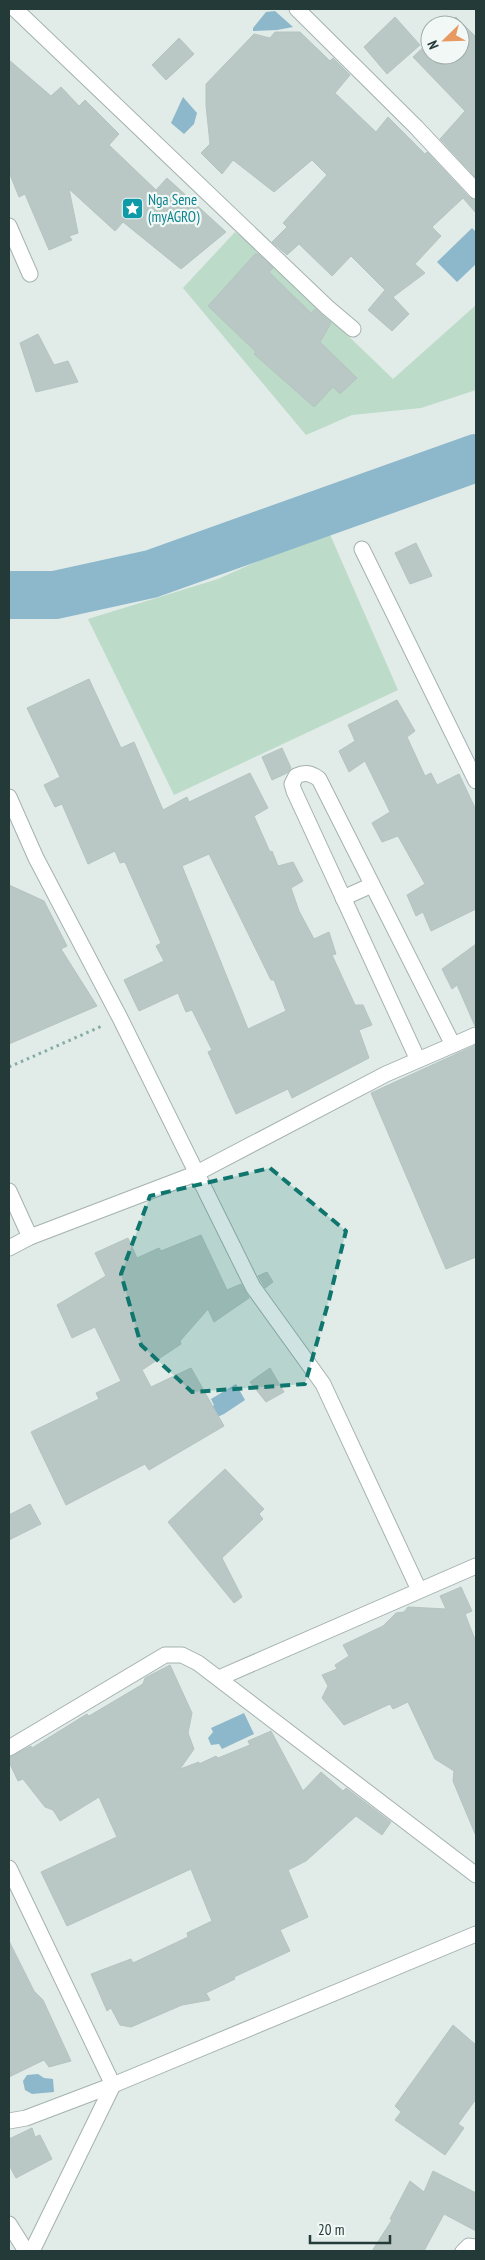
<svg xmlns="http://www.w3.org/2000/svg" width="485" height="2260" font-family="'PT Sans Narrow',sans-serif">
  <rect width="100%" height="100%" fill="#e1ebe8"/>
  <!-- green -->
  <g fill="#bcdbc9">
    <polygon points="235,232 273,260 309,298 393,379 476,305 476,390 421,408 352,415 306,435 183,288"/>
    <polygon points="328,530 398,690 174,795 88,619 218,579"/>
  </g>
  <!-- water -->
  <g fill="#8db8cc">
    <polygon points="275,11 293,27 277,30 253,31 253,28 266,12"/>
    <polygon points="183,97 197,113 194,124 184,134 171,123"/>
    <polygon points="472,228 476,232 476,264 457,282 437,262"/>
    <polygon points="236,1384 245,1400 224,1414 215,1418 210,1409 214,1405 211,1399"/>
    <polygon points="244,1713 254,1734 222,1749 219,1744 211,1745 208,1738 213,1732 211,1728"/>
    <polygon points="38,2074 44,2078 53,2079 54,2092 32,2094 25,2090 23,2081 27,2075"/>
  </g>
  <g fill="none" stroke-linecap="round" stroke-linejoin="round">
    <!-- river -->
    <polyline stroke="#8db8cc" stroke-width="48" points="9,595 55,595 151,574 476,458"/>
  </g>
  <!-- building -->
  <g fill="#bac8c5" stroke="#b4c4c0" fill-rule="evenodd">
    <polygon points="395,17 420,45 387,74 364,47"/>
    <polygon points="456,17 476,37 476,178 440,139 465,111 413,57 430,41 430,55 460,55 460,25 447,25"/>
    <polygon points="275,32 300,32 330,61 333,58 350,75 335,93 376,132 388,117 425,154 427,152 469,197 476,200 476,213 463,198 432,227 441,236 415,264 425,273 393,297 409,314 392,331 368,310 385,290 351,256 332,276 299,244 287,255 272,242 287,227 283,223 327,175 312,160 274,192 233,160 222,174 201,153 210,144 206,105 206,84 254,34 270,38"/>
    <polygon points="179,38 194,54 166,80 152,65"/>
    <polygon points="9,60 51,96 61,87 79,106 85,100 119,134 109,145 156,190 167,178 226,232 181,269 123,222 115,231 69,189 78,233 69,236 72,240 49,250 25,194 19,197 9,172"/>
    <polygon points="255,254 258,254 273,268 269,272 311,313 315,309 331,323 320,342 357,378 340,394 333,387 314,407 254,354 256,352 208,306"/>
    <polygon points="38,334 54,365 68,361 78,382 36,392 20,343"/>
    <polygon points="416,543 432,576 410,584 395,553"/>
    <path d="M 89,679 L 121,748 L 134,742 L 163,810 L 187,797 L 189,802 L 250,773 L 268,808 L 254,816 L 270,852 L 272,851 L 278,866 L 293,862 L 303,881 L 291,888 L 299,911 L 314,939 L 329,932 L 336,954 L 332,955 L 355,1005 L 363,1005 L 372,1025 L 359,1030 L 369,1058 L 292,1098 L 288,1089 L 236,1114 L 208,1052 L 212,1050 L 192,1010 L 186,1012 L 178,993 L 139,1011 L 124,980 L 164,961 L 156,946 L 161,943 L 125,862 L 120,863 L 115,851 L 88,864 L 62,804 L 55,807 L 44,785 L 60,777 L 27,708 ZM 209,854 L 271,980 L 274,980 L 286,1011 L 248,1029 L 182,866 Z"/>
    <polygon points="397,700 415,731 407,737 425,776 431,773 437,785 459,774 476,810 476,909 431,931 423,912 416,916 407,895 425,884 398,836 382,842 372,823 390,812 365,761 349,772 339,751 355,741 348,725"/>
    <polygon points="282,748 291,768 287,773 272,780 262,757"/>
    <polygon points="9,885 44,901 67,946 61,949 97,1006 9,1044"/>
    <polygon points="476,944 476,1026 475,1026 457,985 452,989 442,969"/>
    <polygon points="476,1045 476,1257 446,1269 371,1093"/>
    <polygon points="201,1235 227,1290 241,1284 249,1298 214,1322 208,1309 180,1341 181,1344 142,1370 151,1387 191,1368 224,1426 149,1470 145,1464 66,1505 31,1432 99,1399 96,1393 121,1381 95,1327 72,1338 57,1305 106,1276 95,1253 128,1238 137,1258 159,1248 161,1251"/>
    <polygon points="267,1272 273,1282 265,1288 258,1276"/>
    <polygon points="270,1368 284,1392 266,1402 250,1382"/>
    <polygon points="225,1469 264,1509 259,1514 263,1519 222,1558 242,1597 234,1603 168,1522"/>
    <polygon points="30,1504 41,1524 9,1540 9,1515"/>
    <polygon points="461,1587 472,1611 465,1614 476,1642 476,1836 453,1781 454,1771 435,1759 408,1702 393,1709 390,1704 344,1725 322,1698 328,1686 322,1675 337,1669 335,1665 349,1656 343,1645 383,1626 396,1613 404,1612 408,1607 446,1609 440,1596"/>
    <polygon points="170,1665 192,1713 188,1733 194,1749 180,1769 199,1762 199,1764 216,1756 218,1758 250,1745 248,1741 271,1731 303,1791 321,1772 343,1791 346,1788 391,1822 382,1835 356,1816 306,1861 288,1870 308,1917 280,1930 290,1951 234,1977 235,1979 206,1993 210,2000 182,2005 131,2027 120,2025 111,2008 107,2011 91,1974 131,1959 133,1963 188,1937 187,1933 212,1921 191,1869 67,1926 41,1872 117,1837 99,1797 60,1821 53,1810 45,1807 23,1779 18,1781 9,1762 9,1757 31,1746 32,1748 87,1714 89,1716 143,1684 145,1678"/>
    <polygon points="9,1941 34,1991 43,2000 71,2061 49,2067 44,2060 9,2077"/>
    <polygon points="453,2025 476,2045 476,2099 458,2124 464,2128 445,2155 395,2120 401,2112 395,2106"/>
    <polygon points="32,2128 35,2137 40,2135 52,2159 16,2178 9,2165 9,2139"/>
    <polygon points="433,2171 476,2193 476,2231 444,2214 424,2251 372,2251 392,2220 390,2219 410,2181 424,2192"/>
  </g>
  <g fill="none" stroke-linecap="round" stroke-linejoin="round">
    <defs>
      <polyline id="lane" points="461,2251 468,2244 476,2245"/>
      <g id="street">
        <polyline points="15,9 327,307 353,329"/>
        <polyline points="297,9 416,127 476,191"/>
        <polyline points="9,226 30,274"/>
        <polyline points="362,549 476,781"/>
        <polyline points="9,797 36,858 120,1018 253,1287 323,1384 419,1590"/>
        <polyline points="343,898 372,885"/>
        <path d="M 418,1060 L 294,791 L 292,784 L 296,776 C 305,772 311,773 319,779 L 453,1045"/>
        <polyline points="9,1191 30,1237"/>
        <polyline points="9,1248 30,1237 195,1174 386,1074 476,1035"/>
        <polyline points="219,1678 476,1566"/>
        <polyline points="9,1748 165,1655 182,1655 198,1663 476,1875"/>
        <polyline points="9,1868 113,2085"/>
        <polyline points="9,2121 26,2118 113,2085 476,1934"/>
        <polyline points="9,2224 26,2251"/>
        <polyline points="32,2251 113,2085"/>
      </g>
    </defs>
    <!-- lane casing -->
    <use href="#lane" stroke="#a4b2b0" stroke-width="13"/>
    <!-- street casing -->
    <use href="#street" stroke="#a4b2b0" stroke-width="17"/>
    <!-- path -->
    <polyline stroke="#84aca6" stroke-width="3" stroke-dasharray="2.5 4" stroke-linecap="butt" points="9,1067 102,1026"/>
    <!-- lane -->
    <use href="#lane" stroke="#fff" stroke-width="11"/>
    <!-- street -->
    <use href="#street" stroke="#fff" stroke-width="15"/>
  </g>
  <!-- marked area -->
  <path fill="#0f766e" fill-opacity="0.2" stroke="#0f766e" stroke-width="4" stroke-dasharray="10 6" stroke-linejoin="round" d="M 270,1168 L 346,1231 L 329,1300 L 305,1384 L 192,1392 L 141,1345 L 121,1274 L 150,1196 Z"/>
  <!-- icons -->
  <defs>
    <symbol id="sight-square" viewBox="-11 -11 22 22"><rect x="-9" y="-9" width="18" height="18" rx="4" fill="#0f9aa8" stroke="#f2f8f6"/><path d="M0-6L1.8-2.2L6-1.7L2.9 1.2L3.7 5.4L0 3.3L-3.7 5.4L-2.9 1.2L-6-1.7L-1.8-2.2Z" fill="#fff"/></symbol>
  </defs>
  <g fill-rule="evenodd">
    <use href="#sight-square" x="120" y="196" width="25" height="25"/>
  </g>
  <g text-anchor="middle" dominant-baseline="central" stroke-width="4.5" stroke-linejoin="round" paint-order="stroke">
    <!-- culture labels -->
    <g font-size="15" fill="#0d838f" stroke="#f2f8f6" text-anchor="start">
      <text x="148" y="199">Nga Sene<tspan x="148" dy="17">(myAGRO)</tspan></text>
    </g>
  </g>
  <!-- border -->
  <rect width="485" height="2260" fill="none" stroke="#233a38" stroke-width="20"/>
  <!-- north arrow -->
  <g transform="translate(445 40) rotate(247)"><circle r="24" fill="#f2f8f6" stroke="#9facaa"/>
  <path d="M0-4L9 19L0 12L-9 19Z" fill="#e89962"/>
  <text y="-8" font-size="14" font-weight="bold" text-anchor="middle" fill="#233a38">N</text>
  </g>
  <!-- scale -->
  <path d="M310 2235v8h80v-8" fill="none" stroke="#233a38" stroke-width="2.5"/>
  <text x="318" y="2235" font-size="15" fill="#233a38" stroke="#f2f8f6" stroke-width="4" paint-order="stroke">20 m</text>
</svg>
